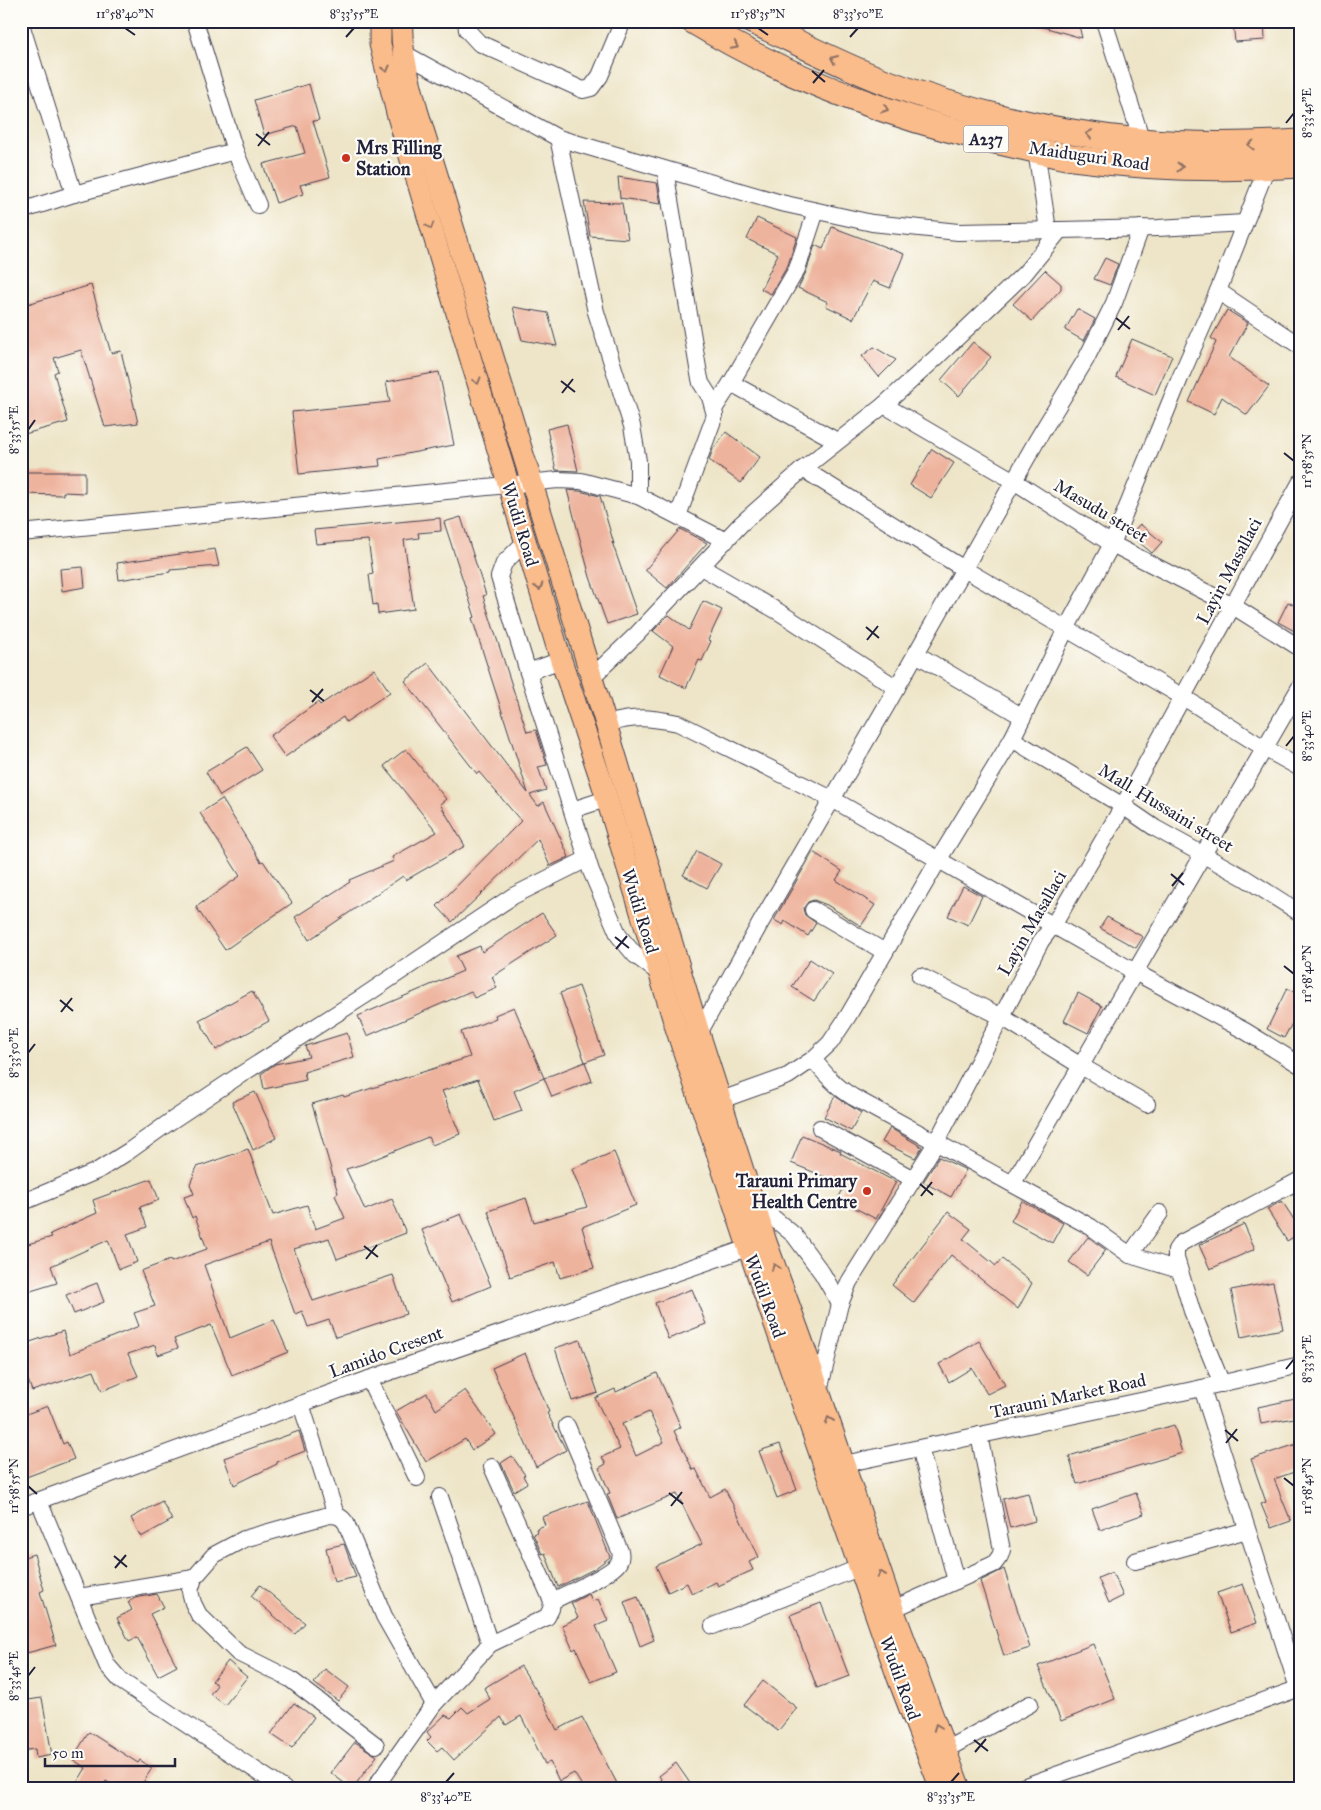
<svg xmlns="http://www.w3.org/2000/svg" width="1321" height="1810" font-family="'IM FELL Great Primer',serif">
  <rect width="100%" height="100%" fill="#fdfcf7"/>
  <filter id="ink" filterUnits="userSpaceOnUse"><feTurbulence type="fractalNoise" baseFrequency=".02" numOctaves="2"/><feDisplacementMap in="SourceGraphic" scale="10" xChannelSelector="R" yChannelSelector="G"/><feConvolveMatrix kernelMatrix="1 2 1 2 8 2 1 2 1" color-interpolation-filters="sRGB"/></filter>
  <filter id="wash" filterUnits="userSpaceOnUse"><feTurbulence type="fractalNoise" baseFrequency=".0096" numOctaves="4" result="noise"/><feDisplacementMap in="SourceGraphic" scale="20" xChannelSelector="R" yChannelSelector="G"/><feGaussianBlur stdDeviation="1.12" result="paint"/><feColorMatrix in="noise" values="0 0 0 0 0 0 0 0 0 0 0 0 0 0 0 0 0 1.4 0 .05"/><feComposite in="paint" operator="in"/></filter>
  <g filter="url(#wash)">
    <rect width="100%" height="100%" fill="#eee5c8"/>
    <g id="blocks">
      <!-- building -->
      <g fill="#eeb39d" fill-rule="evenodd">
        <polygon points="1036,21 1078,21 1082,38 1036,25"/>
        <polygon points="1233,21 1264,21 1265,40 1235,42"/>
        <polygon points="309,84 319,120 313,121 330,177 300,185 303,194 276,203 263,164 305,153 297,126 264,135 254,100"/>
        <polygon points="618,177 657,183 661,204 620,198"/>
        <polygon points="584,202 622,203 628,239 590,236"/>
        <polygon points="757,218 797,237 788,265 771,294 761,289 778,254 747,239"/>
        <polygon points="832,227 904,254 890,288 873,281 853,319 826,306 828,302 798,288 806,272 815,245 823,249"/>
        <polygon points="1105,258 1118,264 1110,285 1094,279"/>
        <polygon points="1045,270 1061,284 1061,289 1032,321 1013,304"/>
        <polygon points="91,285 111,353 121,351 138,423 105,427 81,350 54,358 58,371 54,373 68,422 21,435 21,306"/>
        <polygon points="513,307 548,313 557,346 522,340"/>
        <polygon points="1077,309 1095,319 1084,341 1065,330"/>
        <polygon points="1227,310 1248,323 1229,357 1269,386 1247,415 1222,397 1214,414 1189,402 1216,342 1211,338"/>
        <polygon points="1132,339 1172,356 1155,395 1116,377"/>
        <polygon points="973,342 991,357 959,396 941,380"/>
        <polygon points="874,347 896,360 879,377 862,356"/>
        <polygon points="439,372 454,445 379,459 380,466 299,474 292,412 390,402 386,382"/>
        <polygon points="567,424 578,471 556,470 547,429"/>
        <polygon points="726,432 760,457 741,483 709,460 713,449"/>
        <polygon points="932,449 954,463 931,498 910,485"/>
        <polygon points="21,472 85,472 85,493 63,492 63,495 21,494"/>
        <polygon points="567,490 579,491 600,496 614,544 612,542 637,614 607,624 590,577"/>
        <polygon points="461,517 486,595 483,596 527,732 536,730 547,765 538,767 546,790 530,795 538,806 544,802 569,857 550,866 538,839 452,922 437,906 521,821 479,772 477,774 405,681 428,663 528,793 472,618 475,617 444,522"/>
        <polygon points="440,518 441,531 418,533 419,538 404,540 414,609 378,614 377,604 373,605 369,575 373,574 368,540 316,544 314,530"/>
        <polygon points="1140,524 1162,542 1152,553 1130,535"/>
        <polygon points="680,529 707,543 667,588 645,570"/>
        <polygon points="215,549 219,566 170,570 170,572 119,580 117,563"/>
        <polygon points="83,567 85,587 62,591 60,569"/>
        <polygon points="703,601 722,610 708,640 711,641 702,661 699,660 686,688 660,675 673,646 653,631 669,615 689,630"/>
        <polygon points="1288,602 1300,608 1300,634 1278,622"/>
        <polygon points="374,669 390,692 346,722 343,717 285,757 270,736 318,702 320,705"/>
        <polygon points="247,747 262,770 220,796 206,772"/>
        <polygon points="406,749 446,799 440,804 465,846 406,880 403,876 309,940 295,917 350,882 349,880 394,861 392,857 437,832 384,766"/>
        <polygon points="222,799 261,862 263,861 292,903 225,950 196,907 240,876 200,813"/>
        <polygon points="697,851 721,864 707,888 683,875"/>
        <polygon points="813,852 842,871 836,880 875,905 861,926 827,905 814,900 808,902 803,909 805,915 816,923 808,936 785,921 783,925 774,920"/>
        <polygon points="963,886 982,896 968,925 948,916"/>
        <polygon points="542,913 557,935 492,977 497,988 474,998 471,991 367,1036 358,1016 463,971 456,956 480,946 482,952"/>
        <polygon points="1107,917 1143,937 1136,948 1100,928"/>
        <polygon points="810,959 832,974 814,1001 792,987"/>
        <polygon points="579,986 604,1055 585,1062 560,993"/>
        <polygon points="1287,988 1300,995 1300,1009 1284,1038 1267,1029"/>
        <polygon points="252,991 269,1021 216,1050 199,1020"/>
        <polygon points="1078,993 1102,1006 1088,1033 1064,1021"/>
        <polygon points="514,1007 544,1078 514,1091 522,1111 494,1121 478,1079 442,1091 460,1134 432,1145 428,1137 363,1164 346,1169 365,1210 392,1199 406,1233 337,1259 329,1238 294,1249 313,1301 393,1275 406,1314 336,1337 329,1320 308,1327 302,1311 295,1314 269,1242 204,1265 230,1338 274,1320 288,1352 232,1375 211,1325 174,1339 178,1348 158,1355 155,1345 128,1354 138,1376 102,1391 94,1371 32,1391 28,1380 21,1382 21,1345 63,1331 70,1354 139,1326 134,1313 155,1306 141,1271 170,1260 171,1262 207,1249 195,1216 192,1218 184,1197 194,1194 190,1184 197,1167 248,1149 273,1215 307,1205 315,1229 345,1218 335,1195 338,1193 312,1104 343,1095 344,1097 470,1057 461,1032 496,1018 495,1015"/>
        <polygon points="347,1033 354,1057 304,1072 306,1080 264,1089 261,1074 275,1064 309,1057 305,1046"/>
        <polygon points="585,1062 592,1081 552,1097 544,1078"/>
        <polygon points="255,1092 276,1138 253,1150 232,1102"/>
        <polygon points="835,1096 861,1113 851,1131 824,1117"/>
        <polygon points="890,1128 922,1147 915,1158 882,1142"/>
        <polygon points="802,1135 841,1151 840,1153 896,1182 876,1219 838,1199 845,1185 791,1163"/>
        <polygon points="614,1152 636,1205 582,1227 594,1268 560,1278 555,1262 510,1277 488,1211 526,1198 534,1222 587,1207 572,1169"/>
        <polygon points="939,1157 966,1170 951,1197 923,1182"/>
        <polygon points="151,1179 159,1200 140,1207 147,1227 127,1234 137,1262 119,1269 108,1240 51,1266 57,1283 21,1294 21,1246 52,1237 50,1234 97,1213 93,1200"/>
        <polygon points="1022,1201 1063,1223 1052,1243 1011,1221"/>
        <polygon points="1282,1201 1300,1229 1300,1233 1287,1241 1267,1209"/>
        <polygon points="948,1212 971,1229 963,1239 996,1266 1002,1259 1032,1283 1018,1309 951,1255 914,1303 892,1285"/>
        <polygon points="461,1214 491,1286 452,1302 422,1230"/>
        <polygon points="1244,1224 1255,1249 1210,1269 1199,1245"/>
        <polygon points="1088,1237 1106,1250 1087,1275 1069,1262"/>
        <polygon points="1273,1282 1283,1329 1241,1337 1231,1290"/>
        <polygon points="97,1283 104,1302 74,1314 66,1295"/>
        <polygon points="692,1289 706,1324 668,1339 655,1303"/>
        <polygon points="580,1340 598,1393 572,1401 555,1348"/>
        <polygon points="979,1341 1005,1385 987,1394 972,1368 949,1382 939,1364"/>
        <polygon points="525,1353 549,1412 547,1413 566,1450 536,1467 492,1368"/>
        <path d="M 657,1373 L 681,1427 L 674,1431 L 693,1470 L 696,1469 L 710,1497 L 725,1489 L 759,1557 L 749,1562 L 753,1570 L 718,1586 L 716,1582 L 692,1594 L 687,1583 L 668,1592 L 656,1566 L 702,1544 L 677,1494 L 617,1519 L 607,1494 L 610,1493 L 599,1468 L 606,1464 L 602,1457 L 620,1449 L 595,1398 L 615,1389 L 616,1392 ZM 649,1412 L 664,1442 L 636,1456 L 622,1424 Z"/>
        <polygon points="465,1390 496,1434 472,1450 465,1439 426,1462 396,1411 427,1393 436,1410"/>
        <polygon points="1300,1398 1300,1417 1261,1424 1258,1407"/>
        <polygon points="48,1406 63,1444 67,1442 74,1459 21,1479 21,1416"/>
        <polygon points="1174,1425 1182,1453 1077,1484 1069,1456"/>
        <polygon points="299,1431 305,1451 277,1462 277,1464 234,1485 224,1458"/>
        <polygon points="1300,1443 1300,1470 1274,1479 1291,1521 1271,1528 1261,1504 1266,1502 1251,1459"/>
        <polygon points="780,1444 797,1490 777,1498 759,1451"/>
        <polygon points="512,1456 525,1475 523,1476 527,1483 514,1491 501,1463"/>
        <polygon points="1028,1493 1035,1521 1010,1528 1003,1499"/>
        <polygon points="1136,1493 1144,1514 1100,1530 1092,1509"/>
        <polygon points="162,1501 172,1520 141,1537 131,1518"/>
        <polygon points="588,1501 610,1557 594,1569 558,1587 545,1553 542,1554 533,1534 537,1532 536,1529 545,1525 542,1517"/>
        <polygon points="344,1544 356,1577 334,1582 326,1548"/>
        <polygon points="34,1554 44,1590 40,1592 56,1645 27,1653 23,1639 21,1639 21,1558"/>
        <polygon points="1004,1569 1030,1648 1004,1656 980,1581"/>
        <polygon points="1112,1572 1123,1596 1109,1603 1098,1578"/>
        <polygon points="1243,1584 1257,1623 1231,1632 1217,1593"/>
        <polygon points="260,1585 305,1623 295,1634 251,1596"/>
        <polygon points="157,1594 164,1607 150,1614 177,1666 158,1676 137,1637 129,1641 117,1618 132,1610 128,1602 135,1598"/>
        <polygon points="589,1594 592,1601 598,1599 608,1621 596,1626 616,1672 591,1682 576,1648 573,1650 562,1625 578,1618 571,1603"/>
        <polygon points="638,1597 654,1640 640,1646 624,1602"/>
        <polygon points="821,1603 849,1676 817,1688 790,1615"/>
        <polygon points="1093,1644 1115,1699 1061,1721 1038,1666"/>
        <polygon points="228,1661 247,1677 225,1705 210,1694 217,1685 212,1681"/>
        <polygon points="521,1666 544,1703 557,1730 582,1717 620,1789 584,1789 574,1773 559,1781 550,1762 545,1764 521,1716 506,1725 501,1717 454,1760 442,1747 437,1751 427,1741 431,1737 427,1732 445,1715 451,1718 462,1707 468,1713 490,1699 484,1688"/>
        <polygon points="325,1669 349,1687 338,1701 314,1683"/>
        <polygon points="763,1681 797,1708 778,1731 744,1705"/>
        <polygon points="42,1698 52,1755 36,1758 35,1749 21,1751 21,1701"/>
        <polygon points="294,1703 314,1717 292,1748 271,1734"/>
        <polygon points="89,1732 138,1763 140,1760 152,1768 139,1789 119,1789 106,1781 101,1789 73,1789 86,1768 72,1759"/>
        <polygon points="355,1742 377,1756 352,1789 331,1773"/>
        <polygon points="676,1763 694,1789 650,1789 662,1780 659,1776"/>
      </g>
    </g>
  </g>
  <g filter="url(#ink)">
    <use href="#blocks" fill-opacity="0" stroke="#413f50" stroke-width="1"/>
    <g fill="none" stroke-linecap="round" stroke-linejoin="round">
      <defs>
        <g id="minor">
          <polyline points="195,21 235,151 258,205"/>
          <polyline points="466,21 467,30 479,43 583,90 591,88 600,76 623,21"/>
          <polyline points="1104,21 1142,141"/>
          <polyline points="21,24 74,194 21,211"/>
          <polyline points="403,53 558,138 781,203 872,223 958,232 1158,228 1244,223"/>
          <polyline points="558,138 596,312 632,426 638,461 638,496"/>
          <polyline points="1036,150 1048,230"/>
          <polyline points="665,170 699,374 701,383 710,397 715,415 678,516"/>
          <polyline points="74,194 235,151"/>
          <polyline points="1218,291 1300,346"/>
          <polyline points="731,383 797,269 816,211"/>
          <polyline points="884,405 1014,481 1112,544 1233,606 1300,648"/>
          <polyline points="714,409 731,383 837,441"/>
          <polyline points="803,469 964,569 1183,697 1264,748 1300,768"/>
          <polyline points="21,533 558,480 581,481 638,496 726,541"/>
          <polyline points="525,542 504,563 499,577 528,672"/>
          <polyline points="701,567 779,612 897,688"/>
          <polyline points="916,654 1023,717"/>
          <polyline points="561,660 528,672 591,871 619,936 635,955 659,973"/>
          <polyline points="591,678 637,634 741,524 803,469 884,405 939,355 1025,273 1060,230"/>
          <path d="M 606,724 C 635,716 648,717 678,723 L 832,799 L 1135,972 L 1245,1031 L 1300,1065"/>
          <polyline points="1012,739 1123,806 1155,828 1245,878 1300,913"/>
          <polyline points="572,810 606,799"/>
          <polyline points="813,910 885,952"/>
          <polyline points="920,976 1002,1017 1081,1066 1147,1104"/>
          <polyline points="699,1033 761,922 888,703 1037,440 1086,359 1114,303 1141,228"/>
          <path d="M 813,1059 C 825,1074 836,1087 853,1097 L 1091,1227 L 1130,1255 L 1179,1270"/>
          <polyline points="721,1100 788,1076 813,1059 830,1043 848,1016 939,859 1012,739 1066,629 1112,544 1180,378 1218,291 1267,167"/>
          <polyline points="820,1128 913,1179"/>
          <polyline points="1013,1183 1300,687"/>
          <polyline points="754,1202 794,1235 822,1273 840,1304"/>
          <polyline points="21,1203 97,1171 129,1151 171,1121 237,1077 364,996 513,896 587,859"/>
          <polyline points="1130,1255 1160,1213"/>
          <polyline points="369,1379 417,1478"/>
          <polyline points="1222,1384 1192,1311 1176,1258 1176,1250 1181,1243 1300,1180"/>
          <polyline points="1202,1388 1298,1688"/>
          <polyline points="819,1391 840,1304 849,1282 936,1143 1041,941 1054,924 1123,806 1300,483"/>
          <polyline points="301,1404 336,1515"/>
          <polyline points="920,1448 956,1581"/>
          <polyline points="833,1469 844,1464 1202,1388 1300,1365"/>
          <polyline points="440,1497 490,1644"/>
          <polyline points="39,1501 107,1665 121,1681 284,1789"/>
          <polyline points="21,1507 369,1379 759,1244"/>
          <polyline points="1135,1561 1247,1530"/>
          <polyline points="79,1597 194,1578"/>
          <path d="M 552,1601 C 566,1594 613,1574 619,1562 C 621,1558 621,1555 620,1551 L 567,1426"/>
          <polyline points="893,1609 994,1564 1000,1556 1002,1550 979,1435"/>
          <polyline points="713,1626 861,1567"/>
          <path d="M 376,1745 L 290,1679 L 238,1653 L 199,1615 L 193,1603 L 190,1591 L 194,1578 L 214,1555 L 244,1539 L 329,1515 C 337,1515 341,1516 346,1523 L 384,1616 L 434,1704"/>
          <polyline points="945,1750 1030,1704"/>
          <polyline points="374,1789 434,1704 490,1644 547,1617 551,1609 552,1601 492,1467"/>
          <polyline points="1017,1789 1300,1688"/>
        </g>
        <g id="major">
          <polyline points="380,21 380,44 397,113 561,660 602,783 676,1028 748,1247 826,1471 898,1678 941,1789"/>
          <path d="M 402,21 C 400,52 410,80 417,110 L 606,724 L 699,1033 L 766,1242 L 802,1341 L 893,1609 L 960,1789"/>
        </g>
        <g id="highway">
          <path d="M 693,21 C 792,81 905,122 1017,146 C 1036,150 1054,155 1073,158 C 1148,168 1224,170 1300,165"/>
          <path d="M 752,21 C 795,41 839,64 883,81 C 964,112 1055,133 1141,141 C 1193,146 1247,145 1300,142"/>
        </g>
      </defs>
      <!-- minor casing -->
      <use href="#minor" stroke="#413f50" stroke-width="18"/>
      <!-- major casing -->
      <use href="#major" stroke="#413f50" stroke-width="23"/>
      <!-- highway casing -->
      <use href="#highway" stroke="#413f50" stroke-width="27"/>
      <!-- minor -->
      <use href="#minor" stroke="#fff" stroke-width="16"/>
      <!-- major -->
      <use href="#major" stroke="#fabc8b" stroke-width="21"/>
      <!-- highway -->
      <use href="#highway" stroke="#fabc8b" stroke-width="25"/>
    </g>
    <!-- one-way arrows -->
    <defs><path id="oneway-chevron" d="M-2-3.5L2.5 0L-2 3.5" fill="none" stroke-width="1.6" stroke-linecap="round" stroke-linejoin="round" transform="scale(1.25)"/></defs>
    <g stroke="#8e6f63">
      <use href="#oneway-chevron" transform="translate(735 46) rotate(27)"/>
      <use href="#oneway-chevron" transform="translate(834 59) rotate(-156)"/>
      <use href="#oneway-chevron" transform="translate(386 69) rotate(76)"/>
      <use href="#oneway-chevron" transform="translate(885 109) rotate(20)"/>
      <use href="#oneway-chevron" transform="translate(1089 134) rotate(-172)"/>
      <use href="#oneway-chevron" transform="translate(1251 145) rotate(179)"/>
      <use href="#oneway-chevron" transform="translate(1180 167)"/>
      <use href="#oneway-chevron" transform="translate(430 226) rotate(74)"/>
      <use href="#oneway-chevron" transform="translate(477 381) rotate(74)"/>
      <use href="#oneway-chevron" transform="translate(539 587) rotate(73)"/>
      <use href="#oneway-chevron" transform="translate(775 1267) rotate(-110)"/>
      <use href="#oneway-chevron" transform="translate(829 1420) rotate(-109)"/>
      <use href="#oneway-chevron" transform="translate(881 1574) rotate(-109)"/>
      <use href="#oneway-chevron" transform="translate(937 1727) rotate(-111)"/>
    </g>
  </g>
  <!-- ticks -->
  <path fill="none" stroke="#22223b" stroke-width="2" d="M 125,28 L 135,35M 758,28 L 768,35M 346,37 L 354,28M 850,37 L 858,28M 812,71 L 825,82M 813,83 L 824,70M 1286,123 L 1294,113M 256,134 L 270,145M 258,146 L 269,132M 1116,318 L 1130,329M 1118,330 L 1129,316M 561,381 L 575,392M 562,393 L 573,379M 28,430 L 35,420M 1284,453 L 1294,461M 866,627 L 879,638M 867,640 L 878,626M 310,690 L 324,701M 312,702 L 323,689M 1286,746 L 1294,736M 1171,874 L 1184,885M 1172,886 L 1183,873M 615,937 L 629,948M 616,949 L 627,936M 1284,966 L 1294,974M 60,1000 L 73,1011M 61,1012 L 72,998M 28,1053 L 35,1044M 920,1184 L 933,1195M 921,1196 L 932,1182M 364,1246 L 378,1257M 366,1259 L 377,1245M 1286,1369 L 1294,1359M 1225,1430 L 1238,1441M 1226,1443 L 1237,1429M 1284,1478 L 1294,1486M 28,1486 L 37,1494M 669,1493 L 683,1504M 671,1506 L 682,1492M 114,1556 L 127,1567M 115,1568 L 126,1555M 28,1676 L 35,1667M 974,1740 L 988,1751M 975,1752 L 986,1739M 446,1782 L 454,1773M 951,1782 L 959,1773"/>
  <!-- markers -->
  <g fill="#c8321e" stroke="#fdfcf7" stroke-width="2">
    <circle cx="346" cy="158" r="5"/>
    <circle cx="867" cy="1191" r="5"/>
  </g>
  <g text-anchor="middle" dominant-baseline="central" stroke-width="4.5" stroke-linejoin="round" paint-order="stroke">
    <!-- shield labels -->
    <rect fill="#fdfcf7" stroke="#646373" stroke-width="1" x="963.5" y="125.5" width="45" height="27" rx="4"/>
    <g font-size="16" font-weight="bold" fill="#22223b">
      <text x="986" y="139">A237</text>
    </g>
    <!-- poi labels -->
    <g font-size="18" font-weight="bold" fill="#22223b" stroke="#fdfcf7" text-anchor="start">
      <text x="356" y="148">Mrs Filling<tspan x="356" dy="21">Station</tspan></text>
      <text x="857" y="1181" text-anchor="end">Tarauni Primary<tspan x="857" dy="21">Health Centre</tspan></text>
    </g>
    <!-- street labels -->
    <g font-size="18" fill="#22223b" stroke="#fdfcf7">
      <text transform="translate(1089 156) rotate(8)">Maiduguri Road</text>
      <text transform="translate(1101 511) rotate(31)">Masudu street</text>
      <text transform="translate(520 524) rotate(73)">Wudil Road</text>
      <text transform="translate(1229 571) rotate(-62)">Layin Masallaci</text>
      <text transform="translate(1166 808) rotate(31)">Mall. Hussaini street</text>
      <text transform="translate(640 911) rotate(73)">Wudil Road</text>
      <text transform="translate(1032 923) rotate(-60)">Layin Masallaci</text>
      <text transform="translate(765 1296) rotate(70)">Wudil Road</text>
      <text transform="translate(386 1352) rotate(-20)">Lamido Cresent</text>
      <text transform="translate(1068 1396) rotate(-12)">Tarauni Market Road</text>
      <text transform="translate(900 1678) rotate(70)">Wudil Road</text>
    </g>
  </g>
  <!-- margin -->
  <rect width="1321" height="1810" fill="none" stroke="#fdfcf7" stroke-width="55"/>
  <!-- scale -->
  <path d="M45 1758v8h130v-8" fill="none" stroke="#22223b" stroke-width="2.5"/>
  <text x="52" y="1758" font-size="15" fill="#22223b" stroke="#fdfcf7" stroke-width="4" paint-order="stroke">50 m</text>
  <rect x="28" y="28" width="1266" height="1754" fill="none" stroke="#22223b" stroke-width="2"/>
  <g font-size="12" text-anchor="middle" fill="#22223b">
    <text x="125" y="18">11°58'40"N</text>
    <text x="354" y="18">8°33'55"E</text>
    <text x="758" y="18">11°58'35"N</text>
    <text x="858" y="18">8°33'50"E</text>
    <text transform="translate(1307 113) rotate(-90)" y="4">8°33'45"E</text>
    <text transform="translate(14 430) rotate(-90)" y="4">8°33'55"E</text>
    <text transform="translate(1307 461) rotate(-90)" y="4">11°58'35"N</text>
    <text transform="translate(1307 736) rotate(-90)" y="4">8°33'40"E</text>
    <text transform="translate(1307 974) rotate(-90)" y="4">11°58'40"N</text>
    <text transform="translate(14 1053) rotate(-90)" y="4">8°33'50"E</text>
    <text transform="translate(1307 1359) rotate(-90)" y="4">8°33'35"E</text>
    <text transform="translate(14 1486) rotate(-90)" y="4">11°58'55"N</text>
    <text transform="translate(1307 1486) rotate(-90)" y="4">11°58'45"N</text>
    <text transform="translate(14 1676) rotate(-90)" y="4">8°33'45"E</text>
    <text x="446" y="1801">8°33'40"E</text>
    <text x="951" y="1801">8°33'35"E</text>
  </g>
</svg>
